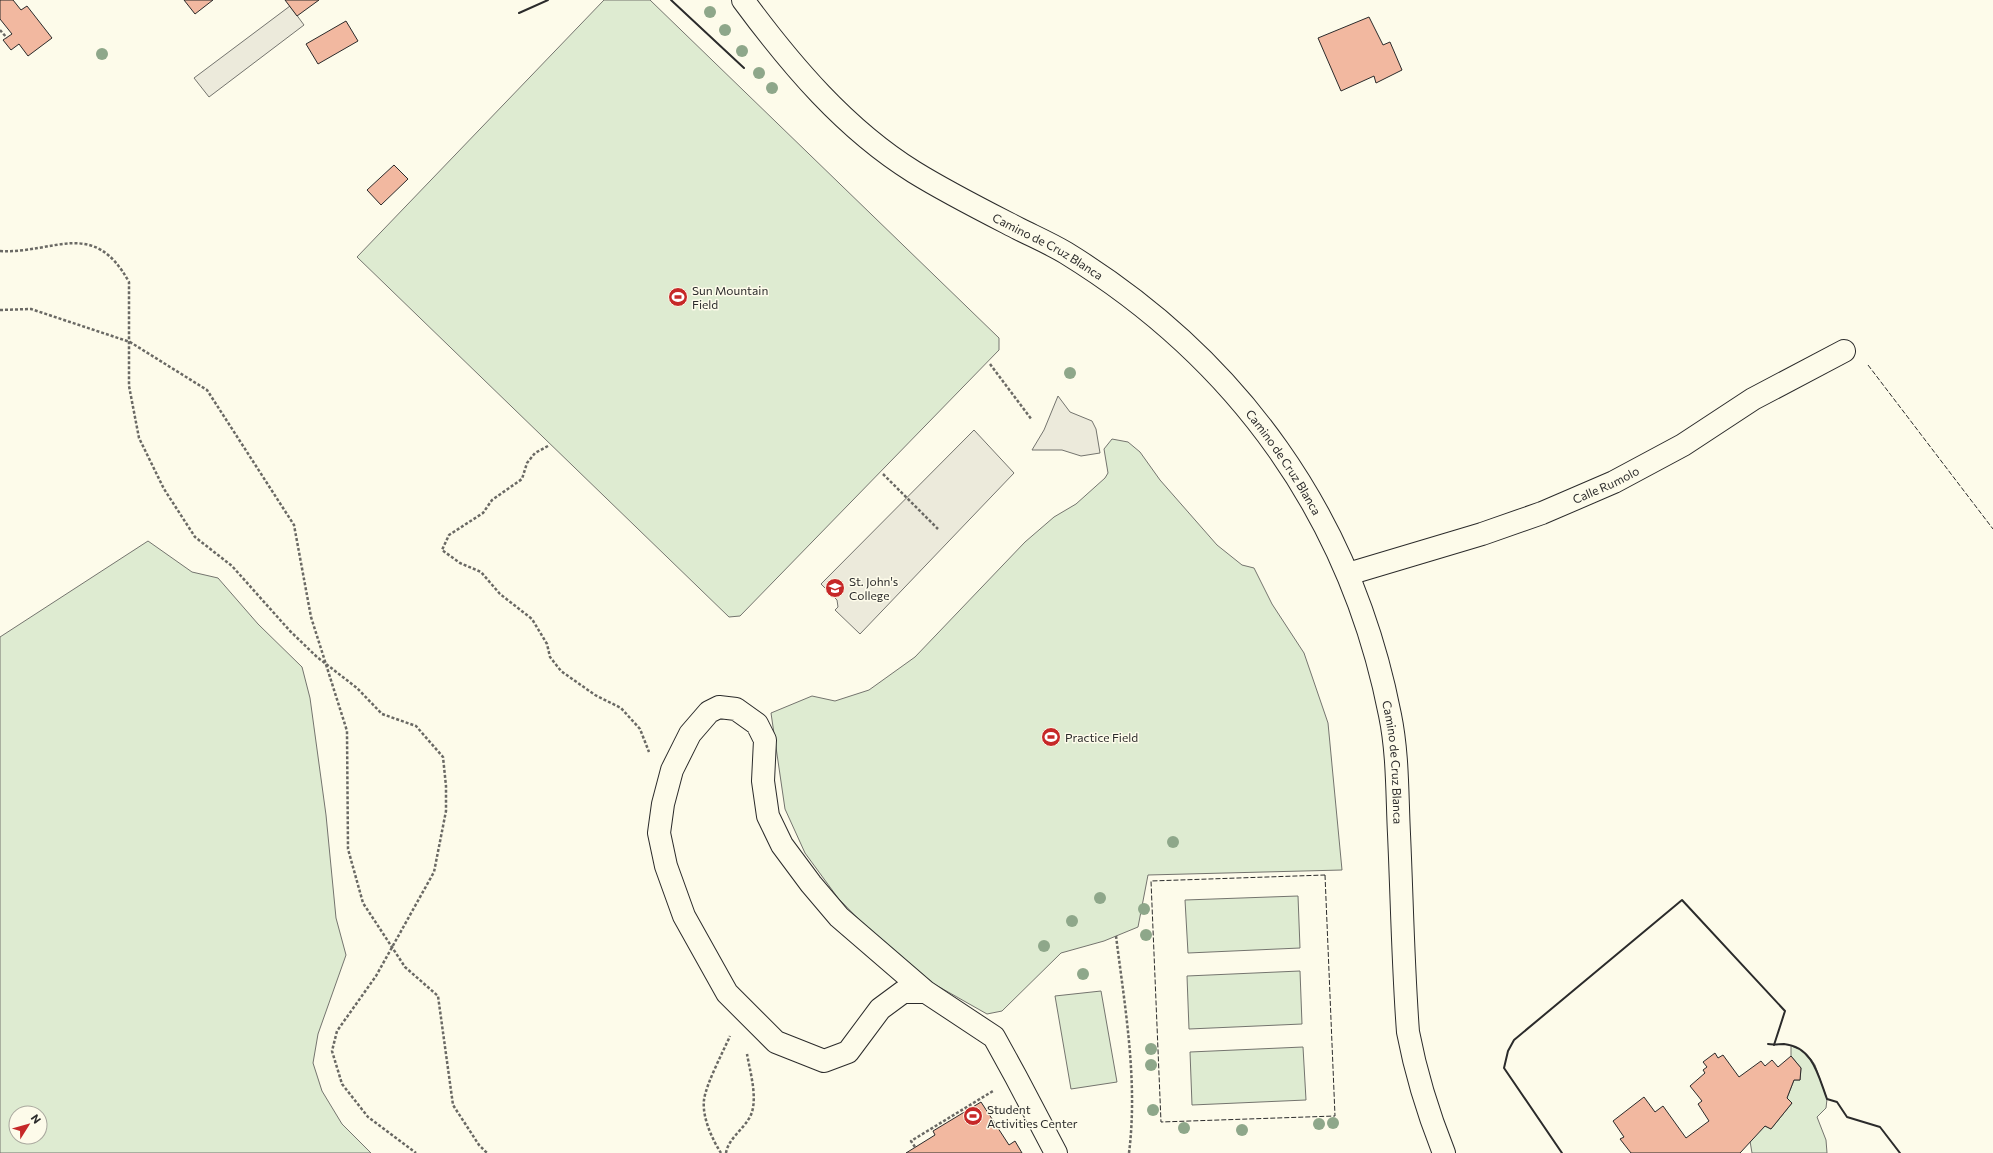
<svg xmlns="http://www.w3.org/2000/svg" width="1993" height="1153" font-family="Commissioner,sans-serif">
  <rect width="100%" height="100%" fill="#fdfbea"/>
  <!-- green -->
  <g fill="#deebd1" stroke="#74746e" fill-rule="evenodd">
    <polygon points="604,0 650,0 999,338 999,350 740,616 729,617 357,257"/>
    <polygon points="1112,439 1128,442 1140,452 1160,480 1217,545 1242,565 1254,568 1272,604 1304,653 1328,723 1342,870 1148,875 1138,927 1104,941 1061,953 1002,1011 987,1014 934,984 869,930 838,898 805,853 785,809 771,713 812,696 835,701 869,690 915,657 1025,542 1054,517 1076,504 1105,478 1108,473 1104,449"/>
    <path d="M 148,541 L 192,572 L 218,578 L 258,624 L 302,667 L 310,698 L 326,815 L 336,918 L 346,955 L 318,1034 L 313,1063 L 322,1091 L 342,1124 L 371,1153 L 0,1153 L 0,637 ZM 16,1113 L 40,1113 L 40,1137 L 16,1137 Z"/>
    <polygon points="1298,896 1300,948 1188,953 1185,900"/>
    <polygon points="1300,971 1302,1024 1189,1029 1187,976"/>
    <polygon points="1101,991 1117,1082 1071,1089 1055,996"/>
    <polygon points="1791,1046 1800,1049 1811,1059 1815,1065 1827,1099 1826,1108 1817,1117 1826,1140 1827,1153 1752,1153 1750,1141 1765,1126 1771,1129 1792,1103 1787,1098 1794,1080 1800,1080 1801,1068 1791,1056"/>
    <polygon points="1303,1047 1306,1100 1192,1105 1190,1052"/>
  </g>
  <!-- parking -->
  <g fill="#eceadb" stroke="#74746e">
    <polygon points="290,6 304,25 209,97 194,78"/>
    <polygon points="1058,396 1070,412 1092,421 1096,429 1100,453 1081,456 1062,450 1032,450 1044,430"/>
    <polygon points="974,430 1014,473 860,634 835,610 838,607 837,600 821,584"/>
  </g>
  <!-- building -->
  <g fill="#f2b8a0" stroke="#2b2b2b">
    <polygon points="0,0 13,0 21,10 27,6 52,38 28,56 19,44 11,50 3,40 12,34 0,19"/>
    <polygon points="184,0 213,0 195,14"/>
    <polygon points="285,0 319,0 297,16"/>
    <polygon points="1369,17 1383,45 1390,42 1402,70 1376,83 1374,76 1341,91 1318,38"/>
    <polygon points="346,21 358,41 318,64 306,44"/>
    <polygon points="394,165 408,179 381,205 367,190"/>
    <polygon points="1715,1053 1718,1058 1723,1055 1739,1077 1761,1061 1765,1066 1772,1060 1778,1067 1791,1056 1801,1068 1800,1080 1794,1080 1787,1098 1792,1103 1771,1129 1765,1126 1740,1153 1631,1153 1620,1139 1624,1137 1613,1121 1644,1097 1655,1112 1663,1106 1686,1138 1709,1121 1698,1104 1702,1101 1690,1086 1705,1073 1703,1070 1707,1067 1703,1062"/>
    <polygon points="981,1102 1009,1145 1015,1141 1022,1153 906,1153 935,1135 933,1131"/>
  </g>
  <g fill="none" stroke-linecap="round" stroke-linejoin="round">
    <defs>
      <g id="minor">
        <path id="s1" d="M 743,0 C 791,65 845,129 914,172 C 948,193 984,211 1019,229 C 1035,237 1051,244 1066,253 C 1238,359 1351,516 1390,715 C 1398,754 1397,794 1399,834 C 1402,900 1403,966 1408,1032 C 1416,1074 1428,1113 1444,1153"/>
        <path id="s2" d="M 1348,574 L 1482,534 L 1542,513 L 1614,482 L 1683,445 L 1753,399 L 1844,351"/>
        <polyline points="926,992 903,992 880,1009 848,1052 824,1061 776,1042 727,993 684,916 666,866 659,833 663,804 672,770 690,734 709,712 719,707 736,709 757,724 765,740 763,781 768,816 782,845 811,884 839,917 926,992 994,1037 1016,1077 1056,1153"/>
      </g>
    </defs>
    <!-- minor casing -->
    <use href="#minor" stroke="#2b2b2b" stroke-width="24"/>
    <!-- path -->
    <g stroke="#6a6964" stroke-width="2.5" stroke-dasharray="3 2" stroke-linecap="butt">
      <polyline points="0,30 7,38"/>
      <path d="M 0,251 C 55,254 93,217 129,282 L 129,386 L 139,438 L 164,489 L 195,537 L 232,566 L 290,631 L 317,657 L 357,688 L 382,714 L 416,726 L 443,757 L 446,786 L 446,811 L 434,872 L 376,976 L 337,1031 L 332,1051 L 342,1084 L 368,1117 L 416,1153"/>
      <polyline points="0,310 31,309 130,342 207,390 294,525 311,617 347,731 348,849 363,903 405,967 438,996 453,1105 479,1145 487,1153"/>
      <polyline points="990,364 1032,420"/>
      <polyline points="548,446 535,453 527,463 522,479 492,500 483,513 449,535 442,550 460,563 481,572 500,594 532,619 547,644 550,657 561,671 595,695 621,708 640,729 649,752"/>
      <polyline points="883,474 938,529"/>
      <path d="M 1116,936 C 1125,1008 1138,1081 1129,1153"/>
      <polyline points="915,1147 911,1141 993,1091"/>
      <path d="M 721,1153 C 712,1139 702,1117 704,1100 C 706,1084 723,1052 730,1036"/>
      <path d="M 726,1153 C 728,1140 741,1131 748,1120 C 760,1104 750,1072 747,1054"/>
    </g>
    <!-- minor -->
    <use href="#minor" stroke="#fdfbea" stroke-width="22"/>
    <!-- fence -->
    <g stroke="#2b2b2b" stroke-width="1" stroke-dasharray="5 2" stroke-linecap="butt">
      <polyline points="1868,365 1993,529"/>
      <polygon points="1325,875 1335,1116 1161,1122 1151,881"/>
    </g>
    <!-- wall -->
    <g stroke="#2b2b2b" stroke-width="2">
      <polyline points="671,0 744,68"/>
      <polyline points="519,13 548,0"/>
      <path d="M 1768,1044 C 1773,1045 1779,1044 1784,1044 C 1813,1047 1818,1075 1827,1099 L 1837,1102 L 1847,1117 L 1880,1127 L 1900,1153"/>
      <polyline points="1562,1153 1504,1068 1508,1051 1514,1040 1682,900 1785,1011 1774,1045"/>
    </g>
  </g>
  <!-- trees -->
  <g fill="#8ea78a">
    <circle cx="710" cy="12" r="6"/>
    <circle cx="725" cy="30" r="6"/>
    <circle cx="742" cy="51" r="6"/>
    <circle cx="102" cy="54" r="6"/>
    <circle cx="759" cy="73" r="6"/>
    <circle cx="772" cy="88" r="6"/>
    <circle cx="1070" cy="373" r="6"/>
    <circle cx="1173" cy="842" r="6"/>
    <circle cx="1100" cy="898" r="6"/>
    <circle cx="1144" cy="909" r="6"/>
    <circle cx="1072" cy="921" r="6"/>
    <circle cx="1146" cy="935" r="6"/>
    <circle cx="1044" cy="946" r="6"/>
    <circle cx="1083" cy="974" r="6"/>
    <circle cx="1151" cy="1049" r="6"/>
    <circle cx="1151" cy="1065" r="6"/>
    <circle cx="1153" cy="1110" r="6"/>
    <circle cx="1333" cy="1123" r="6"/>
    <circle cx="1319" cy="1124" r="6"/>
    <circle cx="1184" cy="1128" r="6"/>
    <circle cx="1242" cy="1130" r="6"/>
  </g>
  <!-- icons -->
  <defs>
    <symbol id="stadium-disc" viewBox="-11 -11 22 22"><circle r="9.5" fill="#c62828" stroke="#fdfbea"/><path d="M0-5a6.5 5 0 1 0 0 10a6.5 5 0 1 0 0-10ZM-3.5-1.8h7v3.6h-7Z" fill="#fff"/></symbol>
    <symbol id="university-disc" viewBox="-11 -11 22 22"><circle r="9.5" fill="#c62828" stroke="#fdfbea"/><path d="M0-5L7-2L0 1L-7-2ZM-4 1L0 2.5L4 1V4Q0 6-4 4Z" fill="#fff"/></symbol>
  </defs>
  <g fill-rule="evenodd">
    <use href="#stadium-disc" x="667" y="286" width="22" height="22"/>
    <use href="#university-disc" x="824" y="577" width="22" height="22"/>
    <use href="#stadium-disc" x="1040" y="726" width="22" height="22"/>
    <use href="#stadium-disc" x="962" y="1105" width="22" height="22"/>
  </g>
  <g text-anchor="middle" dominant-baseline="central" stroke-width="3" stroke-linejoin="round" paint-order="stroke">
    <!-- street labels -->
    <g font-size="12" fill="#2b2b2b" stroke="#fdfbea">
      <text stroke="none"><textPath href="#s1" startOffset="397">Camino de Cruz Blanca</textPath></text>
      <text stroke="none"><textPath href="#s1" startOffset="721">Camino de Cruz Blanca</textPath></text>
      <text stroke="none"><textPath href="#s2" startOffset="273">Calle Rumolo</textPath></text>
      <text stroke="none"><textPath href="#s1" startOffset="1045">Camino de Cruz Blanca</textPath></text>
    </g>
    <!-- poi labels -->
    <g font-size="12" fill="#2b2b2b" stroke="#fdfbea" text-anchor="start">
      <text x="692" y="290">Sun Mountain<tspan x="692" dy="14">Field</tspan></text>
      <text x="849" y="581">St. John's<tspan x="849" dy="14">College</tspan></text>
      <text x="1065" y="737">Practice Field</text>
      <text x="987" y="1109">Student<tspan x="987" dy="14">Activities Center</tspan></text>
    </g>
  </g>
  <!-- north arrow -->
  <g transform="translate(28 1125) rotate(53)"><circle r="19" fill="#fdfbea" stroke="#a9a89e"/>
  <path d="M0-3L7 15L0 10L-7 15Z" fill="#c62828"/>
  <text y="-6" font-size="11" font-weight="bold" text-anchor="middle" fill="#2b2b2b">N</text>
  </g>
</svg>
